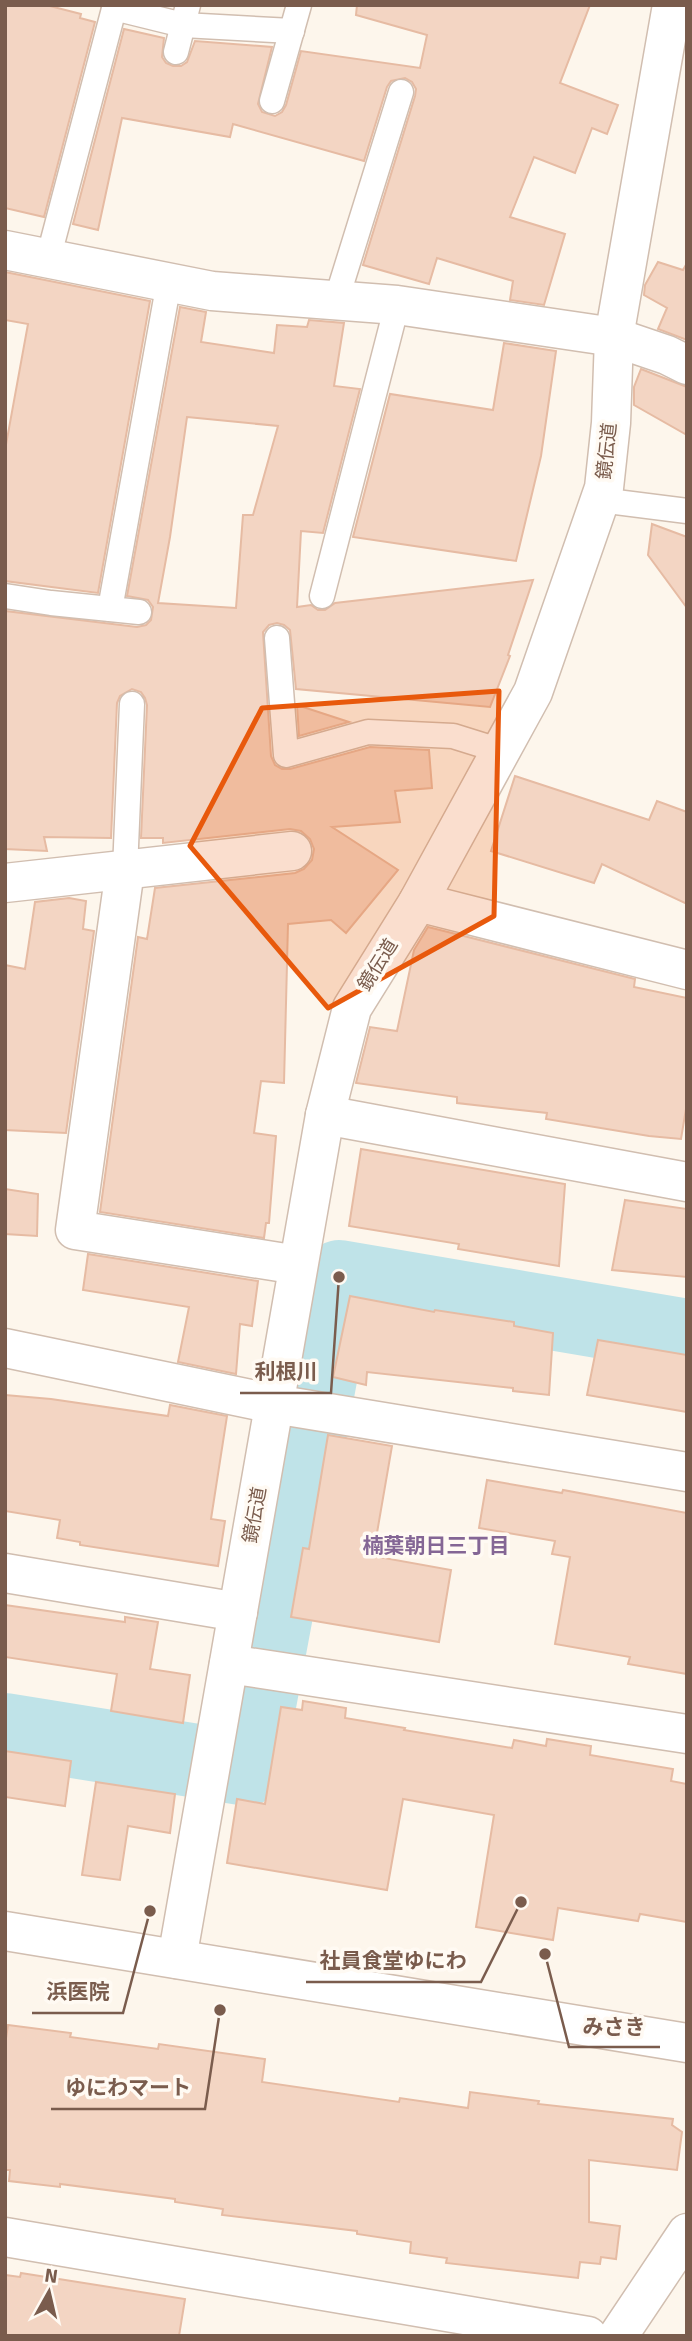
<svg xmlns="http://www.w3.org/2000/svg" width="692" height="2341" font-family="Signika,'Noto Sans JP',sans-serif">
  <rect width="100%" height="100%" fill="#fdf6ec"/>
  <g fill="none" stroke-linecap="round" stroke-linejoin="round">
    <!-- river -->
    <polyline stroke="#bfe3e8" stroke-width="74" points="5,1730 247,1769 339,1277 687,1336"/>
  </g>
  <!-- building -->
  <g fill="#f3d5c3" stroke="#e6bba3" stroke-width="2" fill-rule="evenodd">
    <polygon points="5,5 46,5 81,14 80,18 95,22 44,217 5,208"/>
    <polygon points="357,5 590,5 560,83 618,105 607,134 592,128 575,173 534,157 510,217 565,234 544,305 510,300 513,281 437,258 429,284 363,265 415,96 416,89 412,82 405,78 391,81 387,87 364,161 233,124 230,137 122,118 98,230 73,224 124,29 164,38 162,57 166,63 173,66 181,66 187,62 195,41 272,47 258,104 262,112 275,116 282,112 286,105 301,51 420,68 427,35 356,15"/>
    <polygon points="658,262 683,270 687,263 687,340 658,329 667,308 644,295 645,285"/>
    <polygon points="5,272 150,301 98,593 5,581 5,450 28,324 5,320"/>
    <path d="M 180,307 L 206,312 L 201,342 L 274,353 L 277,325 L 307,327 L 309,320 L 344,323 L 334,386 L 360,389 L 323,533 L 301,531 L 297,607 L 311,605 L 318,610 L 325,610 L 335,603 L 533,580 L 508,655 L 510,656 L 490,707 L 296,689 L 290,630 L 284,625 L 277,623 L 269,625 L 263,632 L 271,756 L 275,765 L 282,769 L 290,769 L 370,747 L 429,750 L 432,788 L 395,791 L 400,822 L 332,827 L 398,870 L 346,933 L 331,920 L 288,924 L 284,1083 L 261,1081 L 254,1133 L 276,1136 L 269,1223 L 266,1223 L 264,1238 L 100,1212 L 138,937 L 147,939 L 155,888 L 295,873 L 304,869 L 312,860 L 314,849 L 310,839 L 301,831 L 290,829 L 163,843 L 163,838 L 141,838 L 147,705 L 145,698 L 141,692 L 132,689 L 120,696 L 117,703 L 111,838 L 44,837 L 47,851 L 5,849 L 5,611 L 137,627 L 146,625 L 151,620 L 153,607 L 148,600 L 127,596 ZM 187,417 L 278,426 L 253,515 L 243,515 L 236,608 L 158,603 L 170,537 Z"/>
    <polygon points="504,343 556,351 541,456 516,561 353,537 390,394 493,410"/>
    <polygon points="641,369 687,387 687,435 634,405 634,387"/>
    <polygon points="652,524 687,537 687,608 648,555"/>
    <polygon points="297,705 349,722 299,736"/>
    <polygon points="515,776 649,820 657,801 687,812 687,904 602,864 594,883 491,851"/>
    <polygon points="69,898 86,901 83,929 94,931 66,1133 5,1130 5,965 25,969 35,902"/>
    <polygon points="428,927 635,979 634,987 687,998 687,1103 681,1139 649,1136 546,1119 547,1113 457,1103 457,1097 356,1083 370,1027 397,1031 414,950"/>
    <polygon points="361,1149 565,1184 559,1266 458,1249 459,1244 349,1226"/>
    <polygon points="5,1189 38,1194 37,1236 5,1234"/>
    <polygon points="625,1200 687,1209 687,1277 612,1270"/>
    <polygon points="88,1254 258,1281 252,1326 240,1324 236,1374 178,1362 189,1307 83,1290"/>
    <polygon points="350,1296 434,1312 435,1310 514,1322 514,1326 553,1333 549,1395 513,1391 513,1388 367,1372 366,1385 333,1377"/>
    <polygon points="598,1340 687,1355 687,1412 587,1395"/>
    <polygon points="5,1395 51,1399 168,1416 170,1405 227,1416 211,1519 225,1521 218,1566 80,1545 80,1542 57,1538 60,1520 5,1511"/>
    <polygon points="328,1435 392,1446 373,1556 451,1570 439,1642 291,1617 303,1548 309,1549"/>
    <polygon points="487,1480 562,1493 563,1490 687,1513 687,1674 628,1664 630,1657 555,1644 570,1557 552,1554 555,1541 479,1528"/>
    <polygon points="5,1605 125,1622 125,1617 158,1622 150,1669 190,1675 183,1723 111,1711 117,1674 5,1657"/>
    <polygon points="303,1701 346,1708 345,1718 405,1728 404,1730 512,1748 514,1740 546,1746 547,1739 591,1746 590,1755 673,1769 671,1781 687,1784 687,1922 640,1914 638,1921 558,1908 553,1940 476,1927 494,1815 403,1799 387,1890 227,1863 237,1799 265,1804 281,1707 302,1710"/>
    <polygon points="5,1751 71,1761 65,1806 5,1797"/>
    <polygon points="96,1782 175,1794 170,1833 128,1826 120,1880 82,1875"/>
    <polygon points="8,2025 71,2033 70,2037 158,2049 159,2044 265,2059 262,2082 399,2102 400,2098 468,2108 470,2092 539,2101 538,2104 673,2119 672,2125 682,2132 677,2170 589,2160 589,2222 620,2226 616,2259 601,2257 600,2264 580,2262 578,2278 446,2263 447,2258 410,2253 411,2242 357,2234 357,2231 222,2215 223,2209 175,2202 175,2199 60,2184 60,2187 9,2181 10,2170 5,2170 5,2045"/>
    <polygon points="21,2273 185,2299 179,2336 5,2336 5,2275 20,2277"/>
  </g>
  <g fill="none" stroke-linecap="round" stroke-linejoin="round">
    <defs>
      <g id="service">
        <polyline points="114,8 183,25 292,31"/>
        <polyline points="176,52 188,5"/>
        <polyline points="272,101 299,5"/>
        <polyline points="48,259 115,5"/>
        <polyline points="336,301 401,92"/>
        <polyline points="600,500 687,511"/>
        <polyline points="5,596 51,603 139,612"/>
        <polyline points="322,596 397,305"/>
        <polyline points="110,609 169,282"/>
        <polyline points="277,638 286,755 368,732 453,736 501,751"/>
        <polyline points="125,870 132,704"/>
      </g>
      <g id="minor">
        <polyline points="5,250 212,291 397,305 614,337 667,355 687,365"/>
        <polyline points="125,870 75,1230 298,1265"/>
        <polyline points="5,883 292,851"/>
        <polyline points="418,902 687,970"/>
        <polyline points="325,1115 687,1182"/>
        <polyline points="5,1348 274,1404 687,1472"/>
        <polyline points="5,1573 238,1612"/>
        <polyline points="229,1664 687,1734"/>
        <polyline points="177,1959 325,1115 352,1008 418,902 533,692 604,488 611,423 614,337 672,5"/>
        <polyline points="5,2237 588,2336"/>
      </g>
      <g id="tertiary">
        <polyline points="5,1931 687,2043"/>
        <polyline points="618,2336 687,2233"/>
      </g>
    </defs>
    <!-- service casing -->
    <use href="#service" stroke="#d1beb0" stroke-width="27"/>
    <!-- minor casing -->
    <use href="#minor" stroke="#d1beb0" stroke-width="41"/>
    <!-- tertiary casing -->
    <use href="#tertiary" stroke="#d1beb0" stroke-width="41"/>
    <!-- service -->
    <use href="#service" stroke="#fff" stroke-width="24"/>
    <!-- minor -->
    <use href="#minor" stroke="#fff" stroke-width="38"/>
    <!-- tertiary -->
    <use href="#tertiary" stroke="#fff" stroke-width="38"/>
  </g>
  <!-- marked area -->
  <path fill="#e8590c" fill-opacity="0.2" stroke="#e8590c" stroke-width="5" stroke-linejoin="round" d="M 499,691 L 494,916 L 328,1008 L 190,846 L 262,708 Z"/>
  <g text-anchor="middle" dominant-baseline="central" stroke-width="7" stroke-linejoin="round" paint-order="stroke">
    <!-- street labels -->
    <g font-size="19" fill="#7a5c4d" stroke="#fffaf3">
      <text transform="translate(607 451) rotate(-84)">鏡伝道</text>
      <text transform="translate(378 965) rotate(-58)">鏡伝道</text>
      <text transform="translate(255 1515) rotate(-80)">鏡伝道</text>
    </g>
    <!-- neighbourhood labels -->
    <g font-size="21" font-weight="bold" fill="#846695" stroke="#fffaf3">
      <text x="436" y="1546">楠葉朝日三丁目</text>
    </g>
  </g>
  <!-- callouts -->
  <path fill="none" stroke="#7a5c4d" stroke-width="2.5" d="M339 1277L331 1393H240M521 1902L481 1982H306M150 1911L123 2013H32M545 1954L569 2047H660M220 2010L205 2109H51"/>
  <g fill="#7a5c4d" stroke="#fffaf3" stroke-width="2.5">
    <circle cx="339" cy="1277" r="7"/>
    <circle cx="521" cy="1902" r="7"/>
    <circle cx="150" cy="1911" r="7"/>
    <circle cx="545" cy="1954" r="7"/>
    <circle cx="220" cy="2010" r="7"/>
  </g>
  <g font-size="21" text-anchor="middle" font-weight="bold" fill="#7a5c4d" stroke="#fffaf3" stroke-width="7" stroke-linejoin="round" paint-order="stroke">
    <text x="286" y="1379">利根川</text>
    <text x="393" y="1968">社員食堂ゆにわ</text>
    <text x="78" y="1999">浜医院</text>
    <text x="614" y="2034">みさき</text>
    <text x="128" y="2095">ゆにわマート</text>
  </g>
  <!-- border -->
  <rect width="692" height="2341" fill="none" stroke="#7a5c4d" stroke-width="14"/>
  <!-- north arrow -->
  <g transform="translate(49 2292) rotate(8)" stroke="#fffaf3" stroke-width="5" paint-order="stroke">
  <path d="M0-5L12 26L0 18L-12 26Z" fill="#7a5c4d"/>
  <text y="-10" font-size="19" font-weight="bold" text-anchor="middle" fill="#7a5c4d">N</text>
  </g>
</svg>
